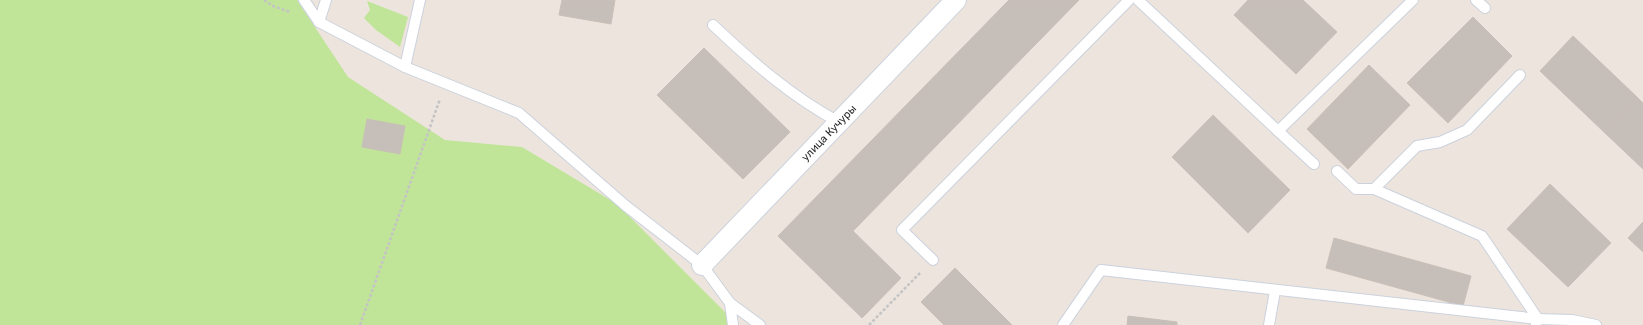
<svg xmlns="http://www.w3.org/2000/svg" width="1643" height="325" font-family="Rubik,sans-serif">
  <rect width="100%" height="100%" fill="#ede4dd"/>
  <!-- green -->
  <g fill="#c0e599">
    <polygon points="0,0 297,0 348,77 445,140 522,147 617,204 738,325 0,325"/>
    <polygon points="367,1 408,17 400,47 376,30 364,18 370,10"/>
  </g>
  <!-- building -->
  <g fill="#c6bfb9" stroke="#c9bfb7">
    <polygon points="562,0 615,0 611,24 559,15"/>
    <polygon points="1009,0 1079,0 853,231 901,278 862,318 778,236"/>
    <polygon points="1248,0 1303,0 1337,32 1296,74 1234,15"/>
    <polygon points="1473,17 1512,56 1448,123 1407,83"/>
    <polygon points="1573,36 1638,98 1605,133 1540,71"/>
    <polygon points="704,48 790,132 743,179 657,95"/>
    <polygon points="1369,65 1410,105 1348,169 1307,129"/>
    <polygon points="1638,98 1643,103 1643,169 1605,133"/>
    <polygon points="1213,115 1290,190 1248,233 1172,157"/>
    <polygon points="367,119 405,126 400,154 362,147"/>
    <polygon points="1550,184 1611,243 1568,287 1507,229"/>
    <polygon points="1643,222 1643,252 1628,238"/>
    <polygon points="1334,238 1471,276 1463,306 1326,268"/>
    <polygon points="955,268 1012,325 944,325 921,302"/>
    <polygon points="1128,316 1177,322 1177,325 1127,325"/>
  </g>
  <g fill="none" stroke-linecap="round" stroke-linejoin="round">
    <defs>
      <g id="service">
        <polyline points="304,0 319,22"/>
        <polyline points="326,0 319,22 405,67 519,113 626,206 702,265 730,303 760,325"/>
        <polyline points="1138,0 1278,131 1413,0"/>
        <polyline points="1476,0 1485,8"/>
        <path d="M 713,25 C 751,61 793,98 839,122"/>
        <polyline points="405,67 420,0"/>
        <polyline points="1278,131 1314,164"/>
        <polyline points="1337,171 1356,189 1374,189"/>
        <polyline points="933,260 902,230 1129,0"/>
        <polyline points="730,303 733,325"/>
        <polyline points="1536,324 1538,319 1572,320 1596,325"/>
        <polyline points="1063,325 1101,270 1538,319 1482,236 1374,189 1417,146 1440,142 1467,130 1520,75"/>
        <polyline points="1269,325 1275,291"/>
      </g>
      <polyline id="minor" points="702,265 956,0"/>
    </defs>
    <!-- service casing -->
    <use href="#service" stroke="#cbd2dd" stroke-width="12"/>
    <!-- minor casing -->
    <use href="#minor" stroke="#cbd2dd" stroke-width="22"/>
    <!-- path -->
    <g stroke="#c4c4c4" stroke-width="2.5" stroke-dasharray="3 2" stroke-linecap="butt">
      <polyline points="264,0 273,6 290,12"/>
      <polyline points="360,325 440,99"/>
      <polyline points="869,325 920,273"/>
    </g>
    <!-- service -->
    <use href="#service" stroke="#fff" stroke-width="10"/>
    <!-- minor -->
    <use href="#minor" stroke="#fff" stroke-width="20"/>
  </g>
  <g text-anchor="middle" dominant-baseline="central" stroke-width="4" stroke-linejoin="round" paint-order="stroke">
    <!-- street labels -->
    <g font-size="11" fill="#2b2b2b" stroke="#fff">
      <text transform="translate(829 133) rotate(-46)">улица Кучуры</text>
    </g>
  </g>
</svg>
